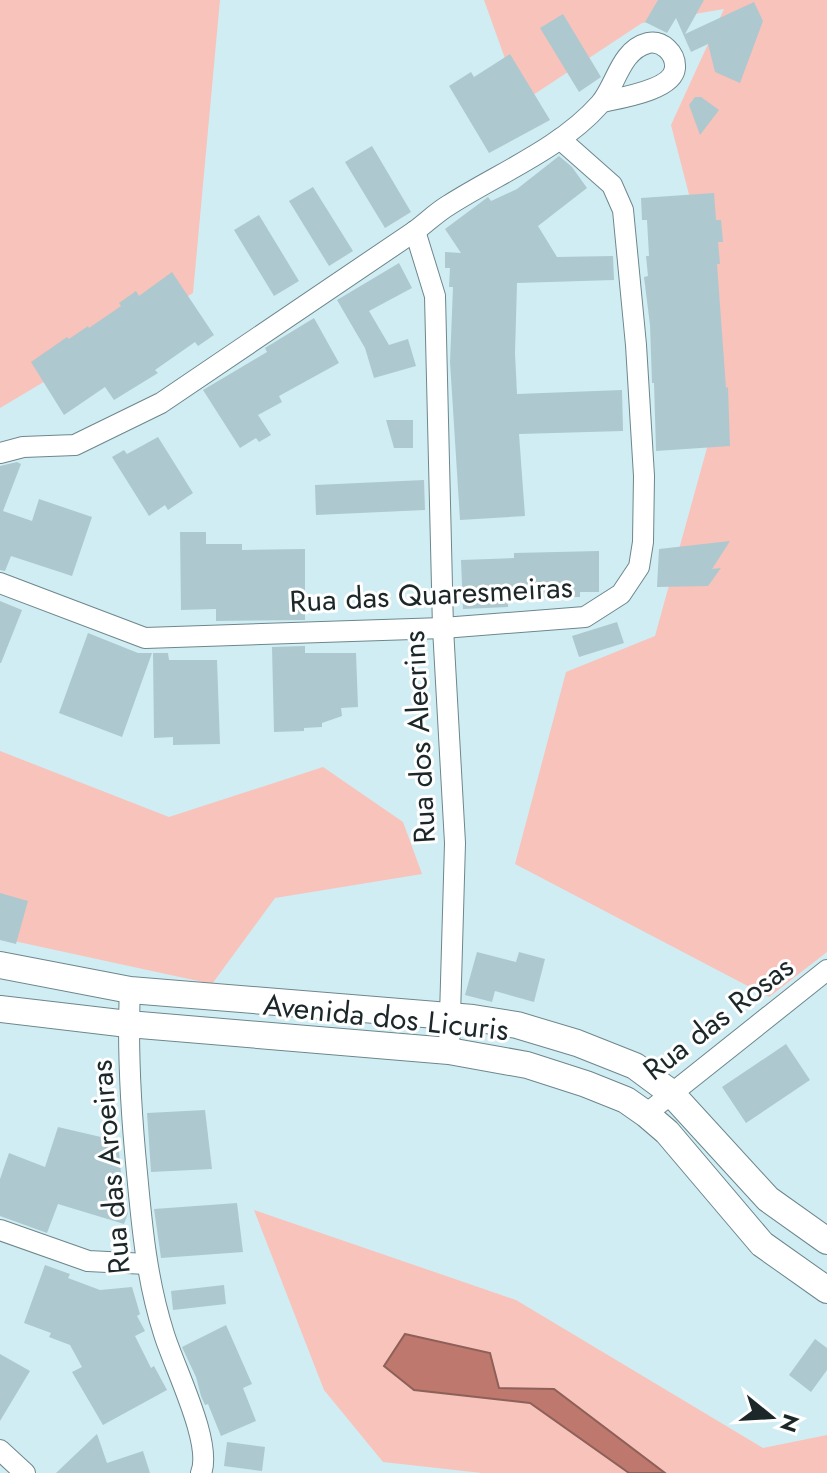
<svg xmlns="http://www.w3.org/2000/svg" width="827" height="1473" font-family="Jost,sans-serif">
  <rect width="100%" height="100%" fill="#d0edf3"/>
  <!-- green -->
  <g fill="#f8c3ba">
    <polygon points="0,0 220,0 193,293 0,408"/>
    <polygon points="484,0 827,0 827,952 769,997 515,864 566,672 655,636 720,401 706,260 671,125 724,9 642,23 521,103"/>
    <polygon points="0,751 169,817 323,767 403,822 422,874 275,898 212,984 0,938"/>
    <polygon points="254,1210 516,1300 763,1448 827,1435 827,1473 482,1473 383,1462 324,1390"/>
  </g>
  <!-- water -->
  <polygon fill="#be786d" stroke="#8d6059" stroke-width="2" points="405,1334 490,1353 499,1388 554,1389 665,1473 629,1473 530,1403 414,1390 384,1366"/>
  <!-- building -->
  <g fill="#adc9cf">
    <polygon points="658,0 704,0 685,34 754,2 763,21 740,83 715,72 708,44 691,52 676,18 667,33 645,22"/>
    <polygon points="563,14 601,77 579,92 540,28"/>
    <polygon points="510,54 550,120 489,153 449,86 471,72 474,77"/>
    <polygon points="695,97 701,97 719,110 700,135 689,105"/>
    <polygon points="372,146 411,212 385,228 345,162"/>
    <polygon points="559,156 572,167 587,188 538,226 557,257 613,256 614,280 517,283 515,353 517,394 622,390 623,431 519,434 525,516 460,520 450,362 453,287 449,287 450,268 445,268 445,252 461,253 445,229 488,197 491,201 517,189"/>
    <polygon points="313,187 353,251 329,266 289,201"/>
    <polygon points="714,193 716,220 721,220 723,242 718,242 720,264 717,264 726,388 728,387 730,446 656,451 654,383 652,383 650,325 644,277 648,276 646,256 649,256 647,220 642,220 641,198"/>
    <polygon points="259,215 299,281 274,296 234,230"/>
    <polygon points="399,263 412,288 369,311 389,345 408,339 416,366 374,378 365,348 337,300"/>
    <polygon points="172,272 214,335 198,346 195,342 155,370 158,373 114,400 105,387 64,415 31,362 67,337 69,339 88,326 89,328 121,306 119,303 136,291 139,296"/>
    <polygon points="314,318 339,363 279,396 282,402 258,415 271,435 259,442 256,438 240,448 203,390 267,352 265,348"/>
    <polygon points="386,420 413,420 413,448 394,448"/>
    <polygon points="158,437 193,493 168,510 165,505 149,516 112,457 124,450 127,454"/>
    <polygon points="17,462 21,464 3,511 32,521 39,499 92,517 72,576 11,556 5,571 0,570 0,466"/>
    <polygon points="424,480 425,510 316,515 315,485"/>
    <polygon points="180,532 206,532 206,544 242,544 242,550 305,549 305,620 216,621 216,609 181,610"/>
    <polygon points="730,541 712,569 721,568 708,586 657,587 659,549"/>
    <polygon points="599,551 599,592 580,592 580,597 508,597 508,607 463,609 461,560 514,558 514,553"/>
    <polygon points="0,601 22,610 1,663 0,663"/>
    <polygon points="617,622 624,643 579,657 572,636"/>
    <polygon points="88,633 138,653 152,653 122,737 59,713"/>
    <polygon points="305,646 305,653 356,653 358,707 341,708 342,716 322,723 322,727 304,728 304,731 274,732 272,647"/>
    <polygon points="153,653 168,653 169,660 217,660 220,744 173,745 173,737 154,738"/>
    <polygon points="0,893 28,901 16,944 0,940"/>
    <polygon points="477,952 516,962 519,952 545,959 534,1002 495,991 492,1002 465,995"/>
    <polygon points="786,1044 810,1080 746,1123 722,1087"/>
    <polygon points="205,1110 212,1169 151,1172 147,1113"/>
    <polygon points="58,1127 118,1141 124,1205 127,1206 128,1213 124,1224 58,1204 47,1233 0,1216 0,1179 9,1153 45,1167"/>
    <polygon points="237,1203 243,1252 161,1258 154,1209"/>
    <polygon points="45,1265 70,1274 68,1278 100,1290 132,1287 140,1314 137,1316 145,1331 135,1336 151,1368 154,1366 167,1390 103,1425 72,1372 82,1367 70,1345 49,1337 51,1333 24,1323"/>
    <polygon points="224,1285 226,1304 173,1310 171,1291"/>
    <polygon points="226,1325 252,1384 243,1388 256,1421 221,1436 208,1404 205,1405 201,1396 196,1377 182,1347"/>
    <polygon points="815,1339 827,1348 827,1370 811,1392 789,1375"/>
    <polygon points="0,1354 30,1371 0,1421"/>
    <polygon points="97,1434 107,1463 143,1451 150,1473 56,1473"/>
    <polygon points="227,1442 265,1447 262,1471 224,1466"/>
  </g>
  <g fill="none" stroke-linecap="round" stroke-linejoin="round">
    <defs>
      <g id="minor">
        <polyline points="415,231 435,296 443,628 455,843 449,1051"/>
        <path d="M 0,453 L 23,447 L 75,445 L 161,403 L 415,231 C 426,223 437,212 449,205 C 499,173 560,149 600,104 C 616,86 620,50 648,43 C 662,40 676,53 675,68 C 673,90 620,98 602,102"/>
        <polyline points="0,583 145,638 443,628 585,617 621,594 639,567 643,542 644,476 636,345 623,210 612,185 560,139"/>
        <path d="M 130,990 C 127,1051 131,1112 137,1173 C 142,1228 147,1281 164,1334 C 174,1367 213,1443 201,1473"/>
        <polyline points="646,1114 827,970"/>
        <polyline points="0,1230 88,1261 147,1264"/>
        <polyline points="0,1450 25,1473"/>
      </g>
      <g id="tertiary">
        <polyline points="0,965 130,990 473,1018 517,1025 577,1043 635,1066 670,1092 768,1199 827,1241"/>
        <polyline points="0,1009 128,1024 449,1051 527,1065 586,1084 626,1100 646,1114 667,1132 762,1244 827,1290"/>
      </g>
    </defs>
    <!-- minor casing -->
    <use href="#minor" stroke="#6d878c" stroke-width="22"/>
    <!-- tertiary casing -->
    <use href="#tertiary" stroke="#6d878c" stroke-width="28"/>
    <!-- minor -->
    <use href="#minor" stroke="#fff" stroke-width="20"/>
    <!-- tertiary -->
    <use href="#tertiary" stroke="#fff" stroke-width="26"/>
  </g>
  <g text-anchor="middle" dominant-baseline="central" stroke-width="6" stroke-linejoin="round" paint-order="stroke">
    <!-- street labels -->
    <g font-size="30" fill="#1c2729" stroke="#fff">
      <text transform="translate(431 594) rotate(-3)">Rua das Quaresmeiras</text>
      <text transform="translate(419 737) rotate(-93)">Rua dos Alecrins</text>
      <text transform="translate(386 1017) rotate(6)">Avenida dos Licuris</text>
      <text transform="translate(718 1018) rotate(-38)">Rua das Rosas</text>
      <text transform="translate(110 1167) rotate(-95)">Rua das Aroeiras</text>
    </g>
  </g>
  <!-- north arrow -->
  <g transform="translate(771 1417) rotate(108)" stroke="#ffffff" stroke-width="6" paint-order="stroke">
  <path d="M0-6L14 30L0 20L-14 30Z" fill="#1c2729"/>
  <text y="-12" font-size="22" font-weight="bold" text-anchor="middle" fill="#1c2729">N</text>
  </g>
</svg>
